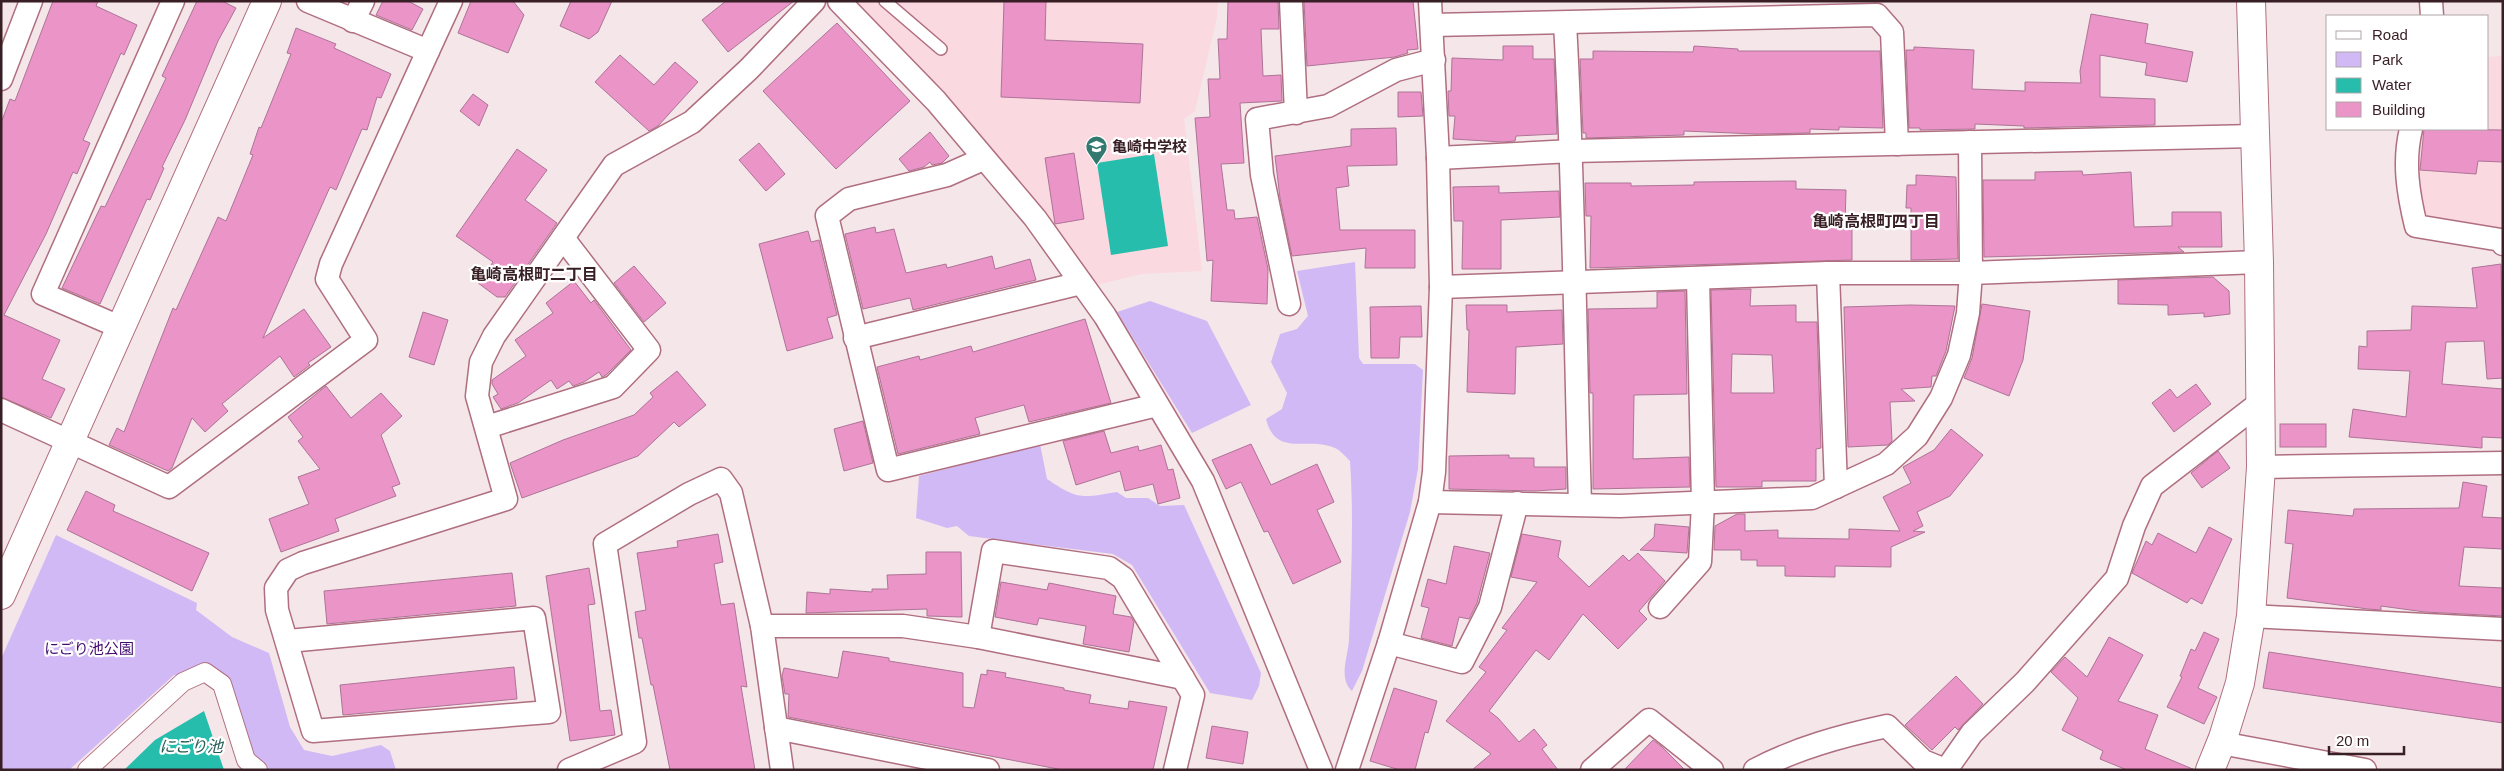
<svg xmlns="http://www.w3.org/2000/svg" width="2504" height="771" font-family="Arial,'Noto Sans JP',sans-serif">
  <rect width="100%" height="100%" fill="#f5e6e9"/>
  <!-- built -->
  <g fill="#fad9e0">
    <polygon points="852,1 1218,1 1217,17 1195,111 1184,119 1202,271 1142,274 1096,285"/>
    <polygon points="2503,56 2503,229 2422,222 2416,208 2421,182 2415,171 2419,129 2488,129 2488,57"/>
  </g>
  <!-- green -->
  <g fill="#d1b9f5">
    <path d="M 1355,262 L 1359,358 L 1363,364 L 1415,364 L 1423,370 L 1418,469 L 1410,512 L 1362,671 L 1352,691 C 1338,678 1348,657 1349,640 C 1351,581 1354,520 1350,461 C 1346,457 1340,450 1335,448 C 1307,436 1276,458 1266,419 L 1282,409 L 1287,393 L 1271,362 L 1280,334 L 1297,329 L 1308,316 L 1297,271 Z"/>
    <polygon points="1150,301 1207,321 1251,405 1192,433 1117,312"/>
    <path d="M 1040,444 L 1047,479 C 1078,500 1081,498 1117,492 L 1126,498 L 1148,498 L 1160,506 L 1184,505 L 1261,673 L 1259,686 L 1252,700 L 1210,693 L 1132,565 L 1113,554 L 969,536 L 957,526 L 947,528 L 916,518 L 919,476 Z"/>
    <polygon points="56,535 197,603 196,610 232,637 269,653 290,727 304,750 332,756 381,745 390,751 396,770 264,770 251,756 227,683 174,675 69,770 1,770 1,659"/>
  </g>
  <!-- water -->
  <g fill="#27bdac">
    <polygon points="1154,154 1168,246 1111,255 1097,163"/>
    <polygon points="204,711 224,770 124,770 155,740"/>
  </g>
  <!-- building -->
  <g fill="#ea94c8" stroke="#ad7496" fill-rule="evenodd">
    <polygon points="53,1 98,1 96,6 137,25 124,55 121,53 83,140 90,143 77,174 73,172 46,234 4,315 60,340 42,379 65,389 51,418 1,397 1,123 10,99 15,101"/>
    <polygon points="197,1 222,1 236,8 218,41 185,120 162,167 164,168 150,200 147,199 100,304 62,288 101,206 105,207 166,78 162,76"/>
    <polygon points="383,1 408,1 423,9 412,30 376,15"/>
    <polygon points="471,1 513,1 524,15 508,53 458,33"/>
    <polygon points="571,1 612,1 598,32 589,39 560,26"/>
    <polygon points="726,1 794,1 728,52 702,20"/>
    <polygon points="1004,1 1046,1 1045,40 1143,44 1140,103 1001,97"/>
    <polygon points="1228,1 1278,1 1279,29 1261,29 1263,76 1281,75 1282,101 1240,103 1244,163 1221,164 1227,210 1234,210 1235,219 1257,217 1268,269 1267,304 1211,301 1213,260 1207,261 1195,118 1210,117 1208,79 1220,79 1218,39 1227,39"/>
    <polygon points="1304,1 1413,1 1418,49 1407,50 1408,53 1395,57 1307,66"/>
    <polygon points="2091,14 2148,24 2145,43 2193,52 2187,82 2145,75 2147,63 2100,55 2100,97 2155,99 2155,125 2024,128 2024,126 1975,124 1975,129 1920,130 1920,128 1909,128 1906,50 1914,50 1914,47 1974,50 1972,89 2025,91 2025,82 2081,83 2080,71"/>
    <polygon points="837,23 910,101 836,169 763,91"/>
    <polygon points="296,28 336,44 334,48 391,74 381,98 377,97 367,130 362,129 336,190 330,187 263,338 304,309 331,347 308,363 310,365 294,377 280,356 222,404 228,411 205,432 192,418 172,468 168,471 109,445 117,428 124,432 173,308 176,310 218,217 226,221 253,155 250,154 259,127 261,128 291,54 287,53"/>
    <polygon points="1503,46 1533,46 1533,59 1554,59 1557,134 1516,136 1515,141 1502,142 1453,139 1455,116 1449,116 1448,91 1451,91 1452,58 1503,60"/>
    <polygon points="1694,46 1738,49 1738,51 1880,51 1883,128 1839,127 1839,130 1810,129 1810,133 1756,134 1684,131 1684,135 1586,138 1586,133 1583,133 1580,59 1593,59 1593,51 1693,52"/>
    <polygon points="620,55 654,85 675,62 698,82 658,126 649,131 595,82"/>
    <polygon points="1398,92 1421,92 1423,116 1398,117"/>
    <polygon points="473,94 488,105 479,126 460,111"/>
    <polygon points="1396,128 1397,165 1347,166 1349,186 1336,188 1340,230 1415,230 1415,268 1365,268 1366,248 1292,256 1280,198 1275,156 1351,146 1351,129"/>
    <polygon points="2424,129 2503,130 2503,162 2478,161 2476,174 2420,170"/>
    <polygon points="930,132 949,156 942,163 932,165 930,162 924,167 909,171 899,159"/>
    <polygon points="759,143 785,174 766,191 739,160"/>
    <polygon points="517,149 547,170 525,200 557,223 505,297 497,297 478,283 493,262 456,236"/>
    <polygon points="1074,153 1084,219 1055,224 1045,158"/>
    <polygon points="2082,171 2083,175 2131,172 2134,227 2172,226 2172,212 2221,212 2222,247 2178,247 2184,252 1984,257 1983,180 2035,180 2035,172"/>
    <polygon points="1916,175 1956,177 1958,259 1911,260 1911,208 1906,208 1907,185 1916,185"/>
    <polygon points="1796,181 1796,189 1846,190 1845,225 1852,225 1852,260 1590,268 1591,216 1586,216 1585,183 1631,183 1631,186 1694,185 1694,182"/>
    <polygon points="1499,186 1499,193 1559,191 1560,217 1501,220 1501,269 1462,269 1463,221 1454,221 1453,187"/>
    <polygon points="875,227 876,233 894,229 906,273 946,264 947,268 992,256 995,269 1030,259 1036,280 913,310 910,298 863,309 845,234"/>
    <polygon points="808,231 811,242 819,240 837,315 827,318 833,338 787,351 759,244"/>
    <polygon points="2501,264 2503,378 2487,379 2484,341 2446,342 2442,384 2503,389 2503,438 2482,437 2482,448 2349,437 2353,409 2406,417 2410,371 2358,369 2359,346 2367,347 2367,331 2411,330 2412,306 2477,308 2472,268"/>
    <polygon points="634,266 666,303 644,322 614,283"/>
    <polygon points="2213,277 2229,291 2230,314 2204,317 2204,313 2168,315 2168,305 2118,304 2118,280"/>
    <polygon points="574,281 591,303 594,300 631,350 606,375 602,377 599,372 584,382 573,386 569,381 557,389 551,380 518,403 501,409 493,397 498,394 492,384 492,380 526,356 515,340 553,313 546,303"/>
    <path d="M 1751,289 L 1750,306 L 1796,305 L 1796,322 L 1817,322 L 1821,448 L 1816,449 L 1816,481 L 1762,481 L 1762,487 L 1716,487 L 1711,290 ZM 1732,354 L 1772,355 L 1774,393 L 1731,393 Z"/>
    <polygon points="1685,291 1687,394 1634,395 1633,459 1689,457 1690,487 1593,489 1593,393 1590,393 1588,309 1657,308 1657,292"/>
    <polygon points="1982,304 2030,311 2023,360 2009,396 1964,378 1972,358"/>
    <polygon points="1466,305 1507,305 1507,312 1562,310 1563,344 1516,347 1515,394 1467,392 1469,330 1467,330"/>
    <polygon points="1910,305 1955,306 1946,351 1936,376 1932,376 1931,387 1901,389 1915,401 1890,402 1892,441 1888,445 1848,447 1844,307"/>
    <polygon points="1421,306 1422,337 1400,337 1399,358 1371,358 1370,307"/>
    <polygon points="423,312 448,320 434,365 409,357"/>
    <polygon points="1085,319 1111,403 1029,422 1024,405 975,418 980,434 898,454 877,367 919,356 920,360 971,346 973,352"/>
    <polygon points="677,371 706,405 679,427 674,422 638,456 522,498 510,463 563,440 634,415 653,397 650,393"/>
    <polygon points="2196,384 2211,404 2174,432 2152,403 2170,389 2177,398"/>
    <polygon points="326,386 351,418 381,393 402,416 381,435 400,484 392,487 396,496 335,519 339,531 281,552 269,519 309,504 298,477 320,469 298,441 303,437 288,417"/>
    <polygon points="863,421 873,463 844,471 834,429"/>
    <rect x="2280" y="424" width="46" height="23"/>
    <polygon points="1951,429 1983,455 1950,496 1917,512 1923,526 1913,531 1925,532 1891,547 1891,567 1835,566 1835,577 1785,576 1785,566 1757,566 1757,560 1741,560 1741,550 1714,550 1715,526 1737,514 1745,514 1745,531 1778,530 1778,538 1849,539 1849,529 1900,531 1883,497 1911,483 1903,467 1934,450"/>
    <polygon points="1104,431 1111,453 1138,446 1139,451 1161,445 1168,470 1173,469 1180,498 1158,504 1153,484 1125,491 1120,471 1076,485 1063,441"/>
    <polygon points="1251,444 1271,485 1317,464 1334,502 1317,510 1341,562 1293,584 1268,531 1264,532 1241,482 1226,489 1212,460"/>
    <polygon points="2218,451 2230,468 2202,488 2191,473"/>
    <polygon points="1509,455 1509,458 1534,458 1534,467 1566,467 1566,489 1534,491 1449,489 1449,456"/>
    <polygon points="2463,482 2487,486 2482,517 2503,518 2503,549 2464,547 2459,586 2503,588 2503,616 2425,612 2381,606 2381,610 2368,609 2287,598 2293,544 2285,543 2288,510 2353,516 2354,509 2459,508"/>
    <polygon points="86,491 115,505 113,511 209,553 192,591 67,530"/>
    <polygon points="1655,524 1689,527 1687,553 1640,550 1654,537"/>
    <polygon points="2209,527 2232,539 2202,604 2191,598 2187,603 2132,573 2146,541 2152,545 2158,533 2196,553"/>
    <polygon points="718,534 723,562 714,564 721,605 734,603 747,687 741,686 755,770 670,770 653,685 651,685 642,638 639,638 635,612 646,610 637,553 678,547 677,541"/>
    <polygon points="1522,534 1561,541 1558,557 1589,587 1623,555 1629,561 1638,553 1665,581 1639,611 1647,619 1618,649 1583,614 1549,660 1536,650 1489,711 1498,718 1519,742 1534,729 1547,745 1542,749 1558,770 1472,770 1491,754 1446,721 1486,672 1479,667 1507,630 1502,628 1537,582 1511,577"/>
    <polygon points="1454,546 1490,553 1477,603 1469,619 1459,617 1452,646 1421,638 1429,608 1421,606 1428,579 1446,584"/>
    <polygon points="926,552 961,552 962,617 927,616 927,609 806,613 807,592 830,594 830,589 872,592 872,589 888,589 887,575 926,574"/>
    <polygon points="589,568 595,604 588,605 600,711 611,710 615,735 570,741 546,576"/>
    <polygon points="512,573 516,606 327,624 324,591"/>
    <polygon points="1001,582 1047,590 1049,583 1116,596 1113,614 1131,617 1134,622 1129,652 1083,644 1086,626 1039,618 1037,625 995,617"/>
    <polygon points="2204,632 2219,639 2198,688 2217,697 2204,724 2167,707 2182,677 2180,676 2191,649 2195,651"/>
    <polygon points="2109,637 2143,655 2118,701 2158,715 2145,749 2195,770 2127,770 2100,759 2103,751 2062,730 2078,698 2051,672 2065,657 2087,677"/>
    <polygon points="843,651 889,658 889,661 963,673 963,707 974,708 981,674 987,675 987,670 1006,673 1005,677 1064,688 1064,690 1091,695 1089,703 1128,709 1129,701 1167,707 1153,770 1063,770 788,717 789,694 785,694 782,676 784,668 838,678"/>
    <polygon points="2269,652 2503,688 2503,723 2263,688"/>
    <polygon points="514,667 517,699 343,715 340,685"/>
    <polygon points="1956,676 1983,704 1958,730 1955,727 1932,750 1905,725"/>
    <polygon points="1394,688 1437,701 1428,733 1425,732 1415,770 1400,770 1370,761"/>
    <polygon points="1212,726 1248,732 1243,764 1206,758"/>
    <polygon points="1653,740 1661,746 1685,770 1624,770"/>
  </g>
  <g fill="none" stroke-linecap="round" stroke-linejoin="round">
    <defs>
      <polyline id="service" points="885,1 941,49"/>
      <polyline id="pedestrian" points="87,770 183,682 205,672 222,684 246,760 258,770"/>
      <g id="minor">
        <polyline points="839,1 936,101 1035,218 1105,316 1203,481 1321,770"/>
        <polyline points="1291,1 1296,113"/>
        <polyline points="2431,1 2432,16"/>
        <polyline points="353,21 363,1"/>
        <path d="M 1565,23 C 1574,183 1575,343 1580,503"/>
        <polyline points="1432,25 1877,15 1892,32 1897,144"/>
        <polyline points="428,51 451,1"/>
        <polyline points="1,79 31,1"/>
        <path d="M 2411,129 C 2403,162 2408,193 2416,226 L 2501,240 L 2503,244"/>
        <polyline points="1438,158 1572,151 2255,136"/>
        <polyline points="983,159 947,175 849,199 827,216 888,470 1157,405"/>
        <polyline points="1828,273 1836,487"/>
        <polyline points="1441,287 1828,273 1971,273 2259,262"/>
        <polyline points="1289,304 1262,175 1257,119 1328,106 1396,70 1434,60"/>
        <polyline points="122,328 43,294 173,1"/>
        <polyline points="855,338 1081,283"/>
        <polyline points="1,410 169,487 366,340 327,279 331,264 428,51 308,1"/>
        <polyline points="487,427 613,387 649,350 563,238"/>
        <polyline points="2261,467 2503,463"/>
        <polyline points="1430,502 1620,506 1812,498 1886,464 1917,436 1941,398 1959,355 1968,313 1971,273 1970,142"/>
        <polyline points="1660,607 1700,562 1703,503 1698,278"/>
        <polyline points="2251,616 2503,629"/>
        <polyline points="762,626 903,626 978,637 993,551 1109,568 1123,578 1193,695 1175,770"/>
        <polyline points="978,637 1183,678"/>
        <polyline points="288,641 534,618 549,712 313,731 277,610 276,588 288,570 303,563 506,499 477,396 481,362 494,336 614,165 692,122 749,69 814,1"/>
        <polyline points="1389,643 1462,662 1490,607 1517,503"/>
        <polyline points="776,728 988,770"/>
        <polyline points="2221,743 2365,770"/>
        <polyline points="569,770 635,742 605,544 689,494 721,479 731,493 762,626 782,770"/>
        <polyline points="1347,770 1389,643 1430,502 1434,472 1441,287 1438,158 1430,1"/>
        <polyline points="1592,770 1649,720 1712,770"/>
        <path d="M 1755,770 C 1797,748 1841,736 1887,726 L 1923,761 L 1945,770"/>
        <polyline points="1946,770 1972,733 2025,682 2117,578 2134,526 2152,486 2261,402"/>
      </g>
      <g id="tertiary">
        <polyline points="1,595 267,1"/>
        <polyline points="2210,770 2223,738 2240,683 2251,616 2261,467 2259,262 2251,1"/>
      </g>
    </defs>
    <!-- service casing -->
    <use href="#service" stroke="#b06f80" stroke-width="14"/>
    <!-- pedestrian casing -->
    <use href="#pedestrian" stroke="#b06f80" stroke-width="20"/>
    <!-- minor casing -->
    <use href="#minor" stroke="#b06f80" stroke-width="25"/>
    <!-- tertiary casing -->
    <use href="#tertiary" stroke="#b06f80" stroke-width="30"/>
    <!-- service -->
    <use href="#service" stroke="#fff" stroke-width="11"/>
    <!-- pedestrian -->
    <use href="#pedestrian" stroke="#fff" stroke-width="18"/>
    <!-- minor -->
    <use href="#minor" stroke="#fff" stroke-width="22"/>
    <!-- tertiary -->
    <use href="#tertiary" stroke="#fff" stroke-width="28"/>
  </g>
  <!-- icons -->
  <defs>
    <symbol id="school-pin" viewBox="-11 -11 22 30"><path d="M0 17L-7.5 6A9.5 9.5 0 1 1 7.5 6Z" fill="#33796f" stroke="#fff"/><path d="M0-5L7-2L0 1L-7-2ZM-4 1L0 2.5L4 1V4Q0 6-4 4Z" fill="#fff"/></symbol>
  </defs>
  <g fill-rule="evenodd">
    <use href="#school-pin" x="1084" y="134" width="25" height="34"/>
  </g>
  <g text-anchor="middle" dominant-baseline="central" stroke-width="4.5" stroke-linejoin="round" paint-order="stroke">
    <!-- poi labels -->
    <g font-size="15" font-weight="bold" fill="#381e25" stroke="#fff" text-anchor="start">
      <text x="1112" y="146">亀崎中学校</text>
    </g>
    <!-- park labels -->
    <g font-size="15" fill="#420b6d" stroke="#fff">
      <text x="89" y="648">にごり池公園</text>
    </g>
    <!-- neighbourhood labels -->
    <g font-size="16" font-weight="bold" fill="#381e25" stroke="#fff">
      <text x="1876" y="221">亀崎高根町四丁目</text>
      <text x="534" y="274">亀崎高根町二丁目</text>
    </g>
    <!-- water labels -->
    <g font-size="16" font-style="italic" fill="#255d55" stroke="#fff">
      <text x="191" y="746">にごり池</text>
    </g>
  </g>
  <!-- border -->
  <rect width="2504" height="771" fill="none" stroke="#381e25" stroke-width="5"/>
  <!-- legend -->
  <rect x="2326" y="15" width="162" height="115" fill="#ffffff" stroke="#afa5a8"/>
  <rect x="2336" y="31" width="25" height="8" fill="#ffffff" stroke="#afa5a8"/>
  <text x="2372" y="40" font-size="15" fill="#381e25">Road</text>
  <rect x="2336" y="52" width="25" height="15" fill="#d1b9f5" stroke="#afa5a8"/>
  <text x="2372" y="65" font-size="15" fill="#381e25">Park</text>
  <rect x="2336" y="78" width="25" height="15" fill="#27bdac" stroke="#afa5a8"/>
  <text x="2372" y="90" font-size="15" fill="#381e25">Water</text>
  <rect x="2336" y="102" width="25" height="15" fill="#ea94c8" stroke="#afa5a8"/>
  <text x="2372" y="115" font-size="15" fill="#381e25">Building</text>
  <!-- scale -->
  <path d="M2329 746v8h75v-8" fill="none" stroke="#381e25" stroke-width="2.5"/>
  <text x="2336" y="746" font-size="15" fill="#381e25" stroke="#ffffff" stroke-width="4" paint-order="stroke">20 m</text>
</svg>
